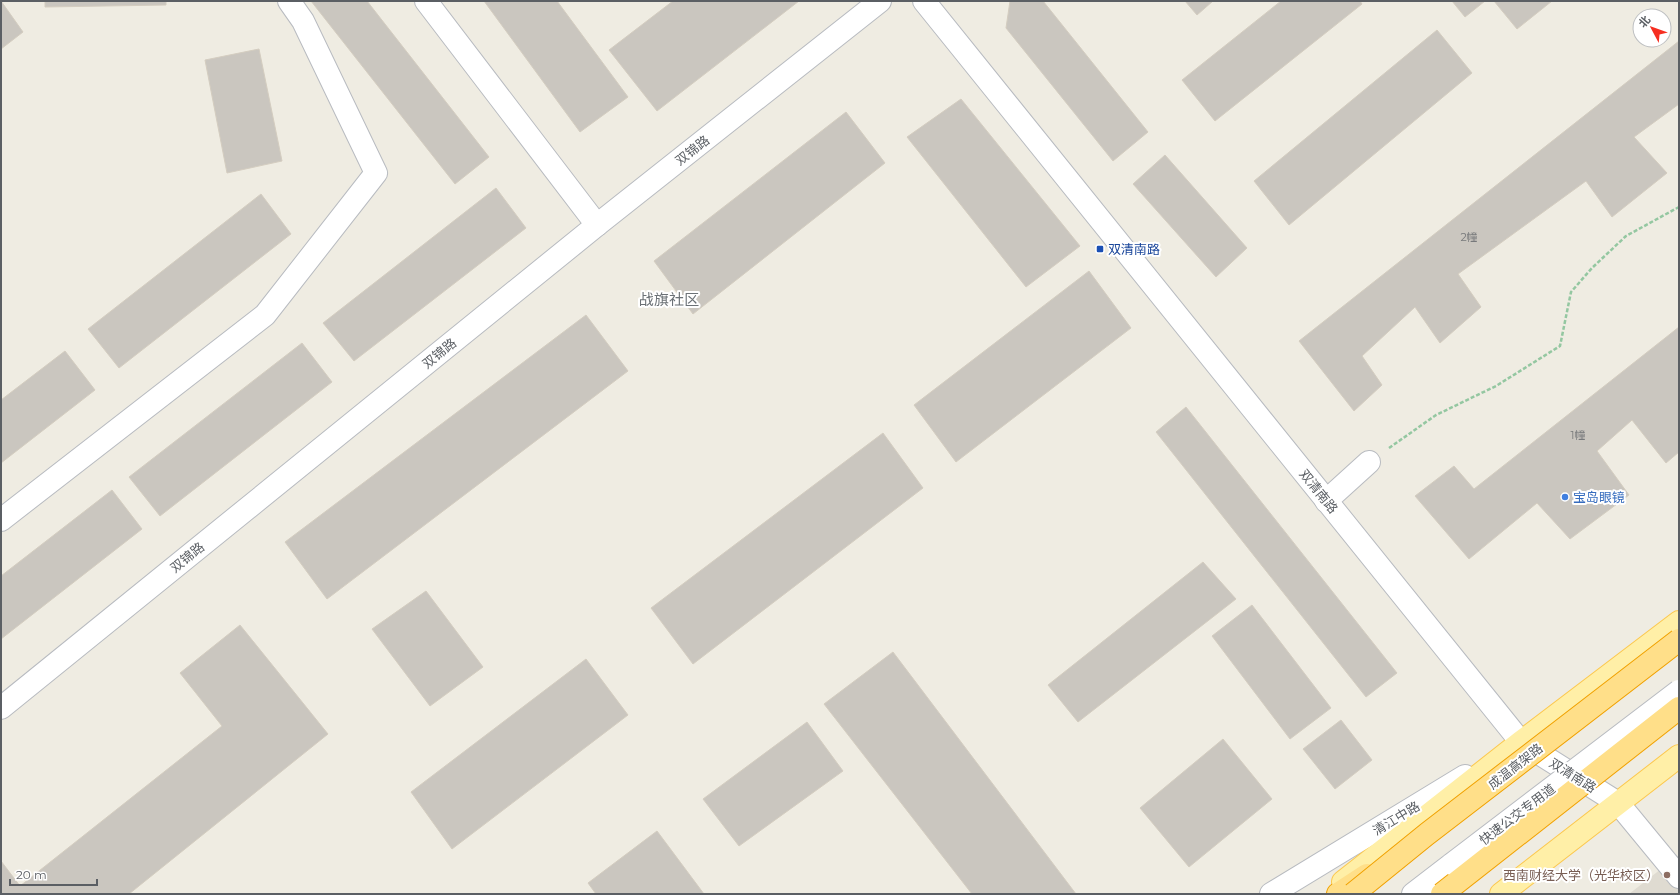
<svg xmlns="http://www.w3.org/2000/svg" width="1680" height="895" font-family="Montserrat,'Noto Sans SC',sans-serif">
  <rect width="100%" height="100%" fill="#efece2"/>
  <!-- education -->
  <polygon fill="#dfdbd1" points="1679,855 1679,894 1629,894"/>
  <!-- building -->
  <g fill="#cac6bf" stroke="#d4cdc0">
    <polygon points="1,1 23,32 1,49"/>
    <polygon points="45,1 166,1 166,5 45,7"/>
    <polygon points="311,1 367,1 489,157 455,184"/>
    <polygon points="484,1 557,1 628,97 580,132"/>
    <polygon points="673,1 799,1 657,111 609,50"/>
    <polygon points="1010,1 1043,1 1148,132 1113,161 1006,28"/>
    <polygon points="1185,1 1213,1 1197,15"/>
    <polygon points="1281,1 1360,1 1362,4 1215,121 1182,80"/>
    <polygon points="1452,1 1485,1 1465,17"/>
    <polygon points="1494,1 1552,1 1517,29"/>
    <polygon points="1437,30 1472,73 1289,225 1254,181"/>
    <polygon points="1679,41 1679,104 1634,137 1667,173 1612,217 1586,181 1480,258 1458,274 1481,307 1440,343 1415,307 1362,356 1382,385 1354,411 1299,341"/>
    <polygon points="259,49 282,161 227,173 205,60"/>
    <polygon points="961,99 1080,246 1026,287 907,137"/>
    <polygon points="846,112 885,163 693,314 654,261"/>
    <polygon points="1165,155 1247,248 1216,277 1133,184"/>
    <polygon points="496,188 526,228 354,361 323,323"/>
    <polygon points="261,194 291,234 119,368 88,329"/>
    <polygon points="1089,271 1131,328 956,462 914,405"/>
    <polygon points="586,315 628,371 327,599 285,542"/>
    <polygon points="1679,327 1679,452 1666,463 1632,420 1597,451 1629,495 1570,539 1537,503 1469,559 1415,496 1454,466 1474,489"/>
    <polygon points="302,343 332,382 160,516 129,477"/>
    <polygon points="65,351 95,390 1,463 1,400"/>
    <polygon points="1186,407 1397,673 1366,697 1156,432"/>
    <polygon points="883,433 923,488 693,664 651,608"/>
    <polygon points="112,490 142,529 1,639 1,576"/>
    <polygon points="1203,562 1236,599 1078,722 1048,685"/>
    <polygon points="426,591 483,667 430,706 372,629"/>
    <polygon points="1252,605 1331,708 1290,739 1212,636"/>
    <polygon points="240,625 328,734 129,894 1,894 1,861 20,886 222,726 180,673"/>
    <polygon points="893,652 1076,894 972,894 824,704"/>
    <polygon points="586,659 628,715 452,849 411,792"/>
    <polygon points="1341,720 1372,760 1335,789 1303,749"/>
    <polygon points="807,722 843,771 739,846 703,799"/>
    <polygon points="1223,739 1272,799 1189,867 1140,808"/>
    <polygon points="657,831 704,894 596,894 588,883"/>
  </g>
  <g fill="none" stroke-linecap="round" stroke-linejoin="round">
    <defs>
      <g id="minor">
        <polyline points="426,1 597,225"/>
        <polyline points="924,1 1521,742 1618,803 1679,877"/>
        <polyline points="1326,501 1369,462"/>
        <polyline points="1,520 265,315 376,173 303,21 289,1"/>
        <polyline points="1,708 597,225 880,1"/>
        <polyline points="1271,894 1465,776"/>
        <polyline points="1413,894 1452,864"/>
      </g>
      <g id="major">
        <polyline points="1343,882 1521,742 1679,622"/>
        <polyline points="1501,894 1679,756"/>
      </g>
      <polyline id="highway" points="1338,894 1367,875"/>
    </defs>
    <!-- minor casing -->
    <use href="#minor" stroke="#b8bbc0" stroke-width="24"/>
    <!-- major casing -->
    <use href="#major" stroke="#fcc84e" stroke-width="24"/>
    <!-- highway casing -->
    <use href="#highway" stroke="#f1a100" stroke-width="24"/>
    <!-- path -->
    <polyline stroke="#94c7a1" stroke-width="2.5" stroke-dasharray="4 2" stroke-linecap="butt" points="1389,448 1436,415 1496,386 1560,346 1571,292 1592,268 1626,236 1679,207"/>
    <!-- minor -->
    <use href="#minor" stroke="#fff" stroke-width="22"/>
    <!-- major -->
    <use href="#major" stroke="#ffefa7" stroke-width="22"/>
    <!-- highway -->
    <use href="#highway" stroke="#ffdf89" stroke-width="22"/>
    <defs>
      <polyline id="minor-bridge" points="1452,864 1679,691"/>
      <g id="highway-bridge">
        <polyline points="1353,894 1427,834 1679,640"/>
        <polyline points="1442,894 1679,708"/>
      </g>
    </defs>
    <!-- minor-bridge casing -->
    <use href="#minor-bridge" stroke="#b8bbc0" stroke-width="24" stroke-linecap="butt"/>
    <!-- highway-bridge casing -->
    <use href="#highway-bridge" stroke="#f1a100" stroke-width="24" stroke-linecap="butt"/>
    <!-- minor-bridge -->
    <use href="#minor-bridge" stroke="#fff" stroke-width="22"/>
    <!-- highway-bridge -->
    <use href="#highway-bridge" stroke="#ffdf89" stroke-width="22"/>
  </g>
  <!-- markers -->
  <rect fill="#1a4fb4" stroke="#fff" stroke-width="1.5" x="1096" y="245" width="8" height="8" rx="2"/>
  <circle fill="#3f7fe0" stroke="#fff" stroke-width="1.5" cx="1565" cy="497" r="4"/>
  <circle fill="#8d6e63" stroke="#fff" stroke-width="1.5" cx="1667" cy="875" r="4"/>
  <g text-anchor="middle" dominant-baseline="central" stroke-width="4" stroke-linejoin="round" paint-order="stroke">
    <!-- number labels -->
    <g font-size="11" fill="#77797b">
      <text x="1469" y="237">2幢</text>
      <text x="1578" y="435">1幢</text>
    </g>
    <!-- street labels -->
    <g font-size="13" fill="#5b5f64" stroke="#fff">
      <text transform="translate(692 150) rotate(-38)">双锦路</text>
      <text transform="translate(439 353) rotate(-39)">双锦路</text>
      <text transform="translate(1319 491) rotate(51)">双清南路</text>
      <text transform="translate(187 557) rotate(-39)">双锦路</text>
      <text transform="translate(1515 766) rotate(-38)">成温高架路</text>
      <text transform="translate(1573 775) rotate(32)">双清南路</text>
      <text transform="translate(1517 814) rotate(-37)">快速公交专用道</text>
      <text transform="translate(1396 818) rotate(-31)">清江中路</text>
    </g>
    <!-- transit labels -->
    <g font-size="13" fill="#164399" stroke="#fff" text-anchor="start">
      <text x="1108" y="249">双清南路</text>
    </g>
    <!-- shop labels -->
    <g font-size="13" fill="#366cbe" stroke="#fff" text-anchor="start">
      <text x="1573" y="497">宝岛眼镜</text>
    </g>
    <!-- education labels -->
    <g font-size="13" fill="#785e54" stroke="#fff" text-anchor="end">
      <text x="1659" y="875">西南财经大学（光华校区）</text>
    </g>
    <!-- quarter labels -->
    <g font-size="15" fill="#6b7176" stroke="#fff">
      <text x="669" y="299">战旗社区</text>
    </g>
  </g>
  <!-- border -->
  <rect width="1680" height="895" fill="none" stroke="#5b5f64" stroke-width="4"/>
  <!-- north arrow -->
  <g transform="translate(1652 28) rotate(311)"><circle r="19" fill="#ffffff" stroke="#bdbfc1"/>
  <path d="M0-3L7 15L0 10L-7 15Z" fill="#f62e21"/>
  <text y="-6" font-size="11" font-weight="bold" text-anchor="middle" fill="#5b5f64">北</text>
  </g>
  <!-- scale -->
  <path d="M10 879v6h87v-6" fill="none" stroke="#5b5f64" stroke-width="2"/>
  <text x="16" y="879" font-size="12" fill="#5b5f64" stroke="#ffffff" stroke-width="3" paint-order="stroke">20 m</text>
</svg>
